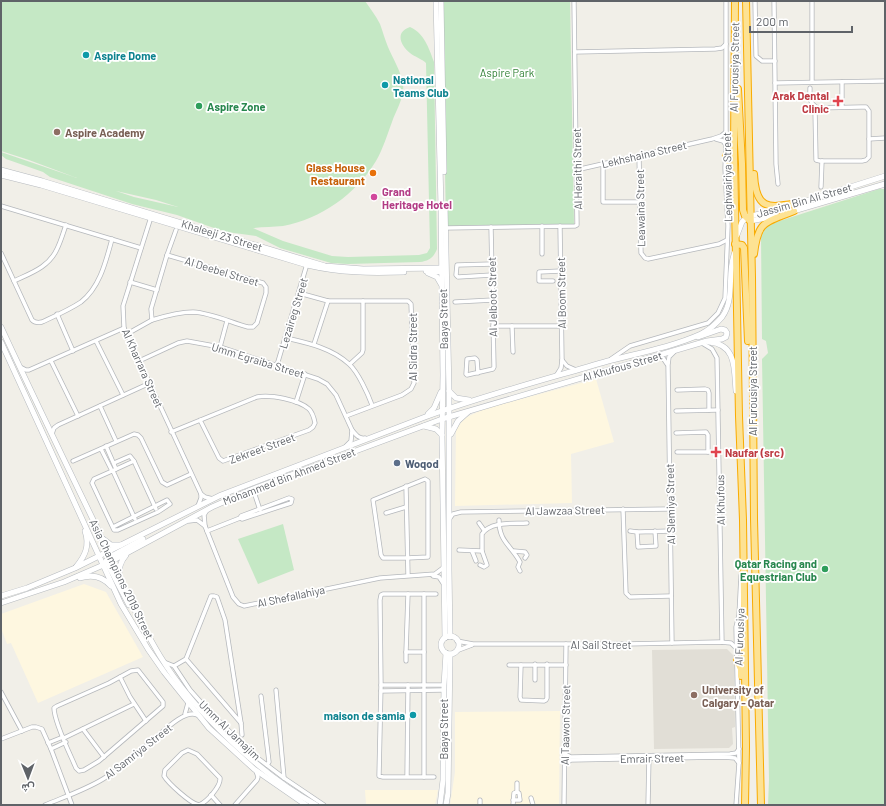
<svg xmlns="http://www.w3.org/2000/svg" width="886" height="806" font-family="Barlow,Vazirmatn,sans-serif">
  <rect width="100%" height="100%" fill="#f1efe8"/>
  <!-- commercial -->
  <g fill="#fef7e0">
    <polygon points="596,379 614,442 571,454 572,503 455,506 456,429 465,418 484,409"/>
    <polygon points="84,584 106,592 143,657 38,703 11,643 7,644 1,628 1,614"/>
    <polygon points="560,711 559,805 450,805 455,772 455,712"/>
    <polygon points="365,790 438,790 435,805 366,805"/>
  </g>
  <!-- education -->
  <polygon fill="#e1ded6" points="727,649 734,656 735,727 732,728 733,744 729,748 654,749 652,650"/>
  <!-- green -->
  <g fill="#c5e8c5" fill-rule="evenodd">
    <path d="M 1,1 L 365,1 C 370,8 376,16 380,24 C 383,32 385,40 388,47 C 393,59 401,71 403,84 C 405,97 396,110 392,122 C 387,135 383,149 376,161 C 356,194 321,219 283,226 C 273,227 263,227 253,228 L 283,241 L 332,256 L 348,257 L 419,255 L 427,253 L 430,248 L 426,63 C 422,59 415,57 410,53 C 400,45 395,32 410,27 C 424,33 429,48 434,62 L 437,249 C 434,257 429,261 420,262 L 348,264 L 331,263 L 280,248 L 256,236 L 227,232 L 211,227 L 177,215 L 132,204 L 50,177 L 43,172 L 6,159 L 1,155 L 1,152 L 77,178 L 29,160 L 1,151 ZM 116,191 L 156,200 L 178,207 L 134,197 Z"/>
    <polygon points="442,1 570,1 574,224 446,226"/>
    <polygon points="879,189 885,189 885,805 768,805 769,780 762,359 768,353 766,341 762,339 761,236 767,225"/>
    <polygon points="283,524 294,570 258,584 238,539"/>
  </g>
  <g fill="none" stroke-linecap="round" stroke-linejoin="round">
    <defs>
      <g id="street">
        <polyline points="755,1 756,56 762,61 775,61"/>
        <polyline points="774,1 776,164 778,184"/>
        <polyline points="812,1 812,82"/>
        <polyline points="575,52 715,49 722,48 726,44"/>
        <polyline points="775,83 885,81"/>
        <path d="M 810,88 C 810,98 808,102 818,108"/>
        <polyline points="842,107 842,82"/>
        <polygon points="861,107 866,107 869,111 869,157 866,160 862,161 820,161 816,160 815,110 818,108"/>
        <polyline points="716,139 723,141 726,145"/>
        <polyline points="869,139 885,138"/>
        <polyline points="639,156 641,253 645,258 648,259 719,244 727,240"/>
        <polyline points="603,164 603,202 640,202"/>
        <polyline points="576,170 712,139 721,136 726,132"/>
        <polyline points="821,187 822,161"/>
        <polyline points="1,206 141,248"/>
        <polyline points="151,217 123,306 124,328 201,494 205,497 213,499"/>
        <polyline points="445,228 575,226 577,225 574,1"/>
        <path d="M 1,253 L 32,320 C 35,323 38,323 42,322 C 55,316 69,310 81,302 C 100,287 106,261 112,239"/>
        <polyline points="542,254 542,226"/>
        <path d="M 167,255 L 263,283 L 266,287 L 266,293 L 257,323 L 253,327 L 248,327 C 230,322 211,313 193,312 C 179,312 165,316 152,320 L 151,309 Z"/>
        <polyline points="167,255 176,230"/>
        <polyline points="492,264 457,265 456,275 458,277 492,275"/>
        <path d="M 14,281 C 31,273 49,267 57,249 C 61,241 63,233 66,225"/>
        <polyline points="553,281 539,281 539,272 561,271"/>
        <polyline points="130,282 157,290"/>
        <polyline points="299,293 328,301 408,301 411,304 414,383 411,389 402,395 346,416"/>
        <polyline points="455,302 493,300"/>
        <polyline points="57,314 73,351"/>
        <polyline points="493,326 562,326"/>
        <polyline points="512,326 513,352"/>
        <polyline points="127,334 152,320"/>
        <path d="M 286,338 C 308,343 332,348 349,364 C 358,372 368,394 372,405"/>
        <polyline points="96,341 123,395"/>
        <polyline points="702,343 712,349 717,358 722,642"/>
        <polyline points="314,344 328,301"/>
        <polyline points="220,347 227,321"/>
        <polyline points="656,357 663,358 667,364"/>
        <polyline points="611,359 630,346 708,323 718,313 725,298 728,226 725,168 726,145 726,1"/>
        <polyline points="562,360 567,366 576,370"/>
        <polyline points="51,361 78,416"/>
        <polyline points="139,361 178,343 187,341 220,347 318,379 327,384 336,395 352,430 351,441 345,447"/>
        <polyline points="350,364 362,353 363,350 363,301"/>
        <polyline points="277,365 307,264"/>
        <polyline points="20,367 26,370 29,370 124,328"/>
        <polyline points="478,373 477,360 475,358 467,359 466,374 467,375 493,369 494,367 491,227"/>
        <polyline points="556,376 561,368 562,360 560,226"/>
        <polyline points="677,390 705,389 708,390 709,393 709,410"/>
        <polyline points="296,402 305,374"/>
        <polyline points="100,406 116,441"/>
        <polyline points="676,411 718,410"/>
        <path d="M 352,430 C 356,435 359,439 365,438"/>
        <path d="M 171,432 L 257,397 C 270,394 299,400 309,409 C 313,413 314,418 315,423 L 313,427 L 309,430 L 223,461 L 219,458 L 200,420"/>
        <polyline points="676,433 706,432 708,435 708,452"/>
        <polyline points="52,434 54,428 58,425 150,383"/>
        <polyline points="106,446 116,469"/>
        <polyline points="101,449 112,471 94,479 92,483 114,530 118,530 158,512 170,504 167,500 113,527"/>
        <polyline points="677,452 719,452"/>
        <polyline points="73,461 134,434 138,435 141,438 162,482 167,485 191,474"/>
        <polyline points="114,463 130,456 134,461"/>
        <polyline points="112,471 134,461 156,509"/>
        <polyline points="113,471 135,519"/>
        <polygon points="425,479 428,481 428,557 407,558 383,558 381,555 373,500"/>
        <polyline points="406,486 408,575"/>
        <polyline points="253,489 260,510"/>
        <polyline points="198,506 201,498 201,494"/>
        <polyline points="623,509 626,593 630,597 671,596"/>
        <polyline points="207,510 204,515 205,526 233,597 239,604 244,606 380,578 435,574 443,568"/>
        <polyline points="386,513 406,507"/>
        <polyline points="450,518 453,514 461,512 670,509"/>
        <path d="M 499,520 C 499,542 511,545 520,562 L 518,567 L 520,571"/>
        <polyline points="189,521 197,520 205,526"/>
        <polyline points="479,523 484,530"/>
        <polyline points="207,531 240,518 242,519 291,503 292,499 289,498 241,516 240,518"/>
        <polyline points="630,531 637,532"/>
        <polyline points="655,531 656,546 638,547 637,532 671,531"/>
        <polyline points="459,550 482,551 487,565 484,567 480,565"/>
        <polyline points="472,551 476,561"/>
        <path d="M 482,551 L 482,534 C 491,521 513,524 527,523"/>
        <polyline points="514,551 525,552 527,555 525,558"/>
        <polyline points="433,576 439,577 443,583"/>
        <polyline points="408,594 406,652 424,652"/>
        <polyline points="457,641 473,644 626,644 720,642 731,643 737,649"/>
        <polyline points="672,643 668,365 669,357 674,352"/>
        <polyline points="456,651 472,645"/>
        <polyline points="406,661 406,652"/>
        <polyline points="164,662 174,666 190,690 206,708 251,753 284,778 324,805"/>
        <polyline points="509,665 566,665"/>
        <polyline points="521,665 520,697 521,700 544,701 546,700 547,698 547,664"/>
        <polyline points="174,666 186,659 211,596 214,596 217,597 225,620 241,723 186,659"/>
        <path d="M 138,670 L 163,702 L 163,706 L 99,761 L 84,770 L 79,771 L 76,768 C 70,754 54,722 54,708 L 57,706 L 109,683 L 131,671 Z"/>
        <polyline points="120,677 130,697 146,721"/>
        <polyline points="535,680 535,664"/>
        <polyline points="381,685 444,685"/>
        <polyline points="276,690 284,778"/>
        <polyline points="381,691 444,690"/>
        <polyline points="1,692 22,731"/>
        <polyline points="261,696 269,762 267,765"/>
        <polyline points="185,714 188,703"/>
        <polyline points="241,723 242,735"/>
        <polyline points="83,729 104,757"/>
        <polyline points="64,738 134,704"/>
        <polyline points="1,739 32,727 36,727 42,729 51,749 72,805"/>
        <polyline points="48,743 63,737"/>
        <polyline points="51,749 66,742"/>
        <path d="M 188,750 L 197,754 L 220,778 C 221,786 207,802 199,805 C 191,804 168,783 164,776 L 165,770 L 182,753 Z"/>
        <polyline points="565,754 571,757 730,754 736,753 739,749"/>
        <polyline points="565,764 571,760 723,757 735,758 739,763"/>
        <polyline points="407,776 408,685"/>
        <polyline points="424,777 424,594"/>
        <polyline points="434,777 383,777 379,776 381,685 380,600 381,595 383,594 436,594"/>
        <polyline points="211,795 220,805"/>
        <polyline points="531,798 533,805"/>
        <polyline points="513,800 520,800 519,793 517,792 517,783"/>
        <path d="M 45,805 C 64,797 85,790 103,779 C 121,768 136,754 152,741 C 162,733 184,709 197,715"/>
        <polyline points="235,805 257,780 258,777 256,771"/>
        <polyline points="480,805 480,800"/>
        <polyline points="513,805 514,793 517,792"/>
        <polyline points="564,805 566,644"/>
        <polyline points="648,805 649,756"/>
        <polyline points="736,805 739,763 736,627 739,615 741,575"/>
      </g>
      <g id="secondary">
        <polyline points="436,1 441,207 443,375 442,435 445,638"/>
        <polyline points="441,1 444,172"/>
        <polyline points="1,170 42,181 325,266 363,269 444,268"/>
        <path d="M 1,175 L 41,185 L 307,265 C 342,273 369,273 404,272"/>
        <polyline points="800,203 885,176"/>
        <polyline points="445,206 449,391 449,570 450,637"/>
        <polyline points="790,212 885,184"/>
        <polyline points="750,221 777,216"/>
        <polyline points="737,235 742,222 747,217 787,207"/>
        <polyline points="426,271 444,272"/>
        <polyline points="428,273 437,277 441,284"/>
        <path d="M 1,327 C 33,396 66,464 99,532 C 106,547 112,563 119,579 C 132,605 145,631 160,656 C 194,712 260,774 316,805"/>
        <polyline points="1,342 121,604 148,649 164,672 209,728 254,769 306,805"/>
        <path d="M 709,342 C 737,344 734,370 736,391"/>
        <polyline points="449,391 456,398 469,400"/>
        <polyline points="428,414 434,408 441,392"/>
        <polyline points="424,426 436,429 442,435"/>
        <polyline points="451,434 458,421 468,412"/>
        <polyline points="103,539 111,545 121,545"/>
        <polyline points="108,558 143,539"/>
        <polyline points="106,561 129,605"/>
        <path d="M 76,567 C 85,556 90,546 85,531"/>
        <path d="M 119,577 C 119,568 120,562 126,555"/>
        <path d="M 80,578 C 92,574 103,577 111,586"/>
        <path d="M 1,596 L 27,588 L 75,568 L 221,495 L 425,417 C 485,395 547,379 608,361 C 639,353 672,347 701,334 C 709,330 716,324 722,317 C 736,298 726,273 735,252"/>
        <polyline points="1,603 64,582 108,563 212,507 253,489 442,419 707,341 722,339 726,337 727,333 725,330 721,329 698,337"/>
        <circle cx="450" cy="645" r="9"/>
        <polyline points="440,805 443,780 444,685 446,653"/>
        <polyline points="446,805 448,793 450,654"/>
      </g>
      <g id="highway">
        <polyline points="735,1 734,152 739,416 743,520 746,747 745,805"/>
        <polyline points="746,1 752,277 754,519 761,805"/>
        <polyline points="738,89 742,164 743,210 745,216 750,221"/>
        <polyline points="726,156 729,161 731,172"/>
        <path d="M 754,174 C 756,214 771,207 804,202"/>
        <polyline points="735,244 742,245 744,248 748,341"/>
        <path d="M 754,254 C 758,220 765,223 794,211"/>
        <polyline points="737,660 741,669 741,676"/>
      </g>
    </defs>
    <!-- street casing -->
    <use href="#street" stroke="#b5b8bc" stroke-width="5"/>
    <!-- secondary casing -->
    <use href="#secondary" stroke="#b6babf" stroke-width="6"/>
    <!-- highway casing -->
    <use href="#highway" stroke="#f9ab00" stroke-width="8"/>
    <!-- street -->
    <use href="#street" stroke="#fff" stroke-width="3.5"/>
    <!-- secondary -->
    <use href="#secondary" stroke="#fff" stroke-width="5"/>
    <!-- highway -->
    <use href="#highway" stroke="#fde293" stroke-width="6"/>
  </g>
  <!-- markers -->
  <g fill="#0f9aa8" stroke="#fff" stroke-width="1.5">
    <circle cx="86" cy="55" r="4"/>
    <circle cx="385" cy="85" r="4"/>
    <circle cx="413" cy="715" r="4"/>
  </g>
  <g fill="#e0444e" stroke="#fff" stroke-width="1.5">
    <path d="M836 95h4v4h4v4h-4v4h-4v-4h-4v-4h4z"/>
    <path d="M714 446h4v4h4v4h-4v4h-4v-4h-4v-4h4z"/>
  </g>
  <g fill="#2e9e5b" stroke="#fff" stroke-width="1.5">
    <circle cx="199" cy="106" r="4"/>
    <circle cx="825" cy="569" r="4"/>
  </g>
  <g fill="#8d6e63" stroke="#fff" stroke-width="1.5">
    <circle cx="57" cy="132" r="4"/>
    <circle cx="694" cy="695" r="4"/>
  </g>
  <circle fill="#e8710a" stroke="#fff" stroke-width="1.5" cx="373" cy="173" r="4"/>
  <circle fill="#d1479c" stroke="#fff" stroke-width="1.5" cx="374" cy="197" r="4"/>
  <circle fill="#5c6f8a" stroke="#fff" stroke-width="1.5" cx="397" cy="463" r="4"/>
  <g text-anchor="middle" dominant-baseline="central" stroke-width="3.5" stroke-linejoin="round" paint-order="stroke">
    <!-- culture labels -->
    <g font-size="11" font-weight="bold" fill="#0d838f" stroke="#fff" text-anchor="start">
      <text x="94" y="55">Aspire Dome</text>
      <text x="393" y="79">National<tspan x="393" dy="13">Teams Club</tspan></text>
      <text x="405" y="715" text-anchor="end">maison de samia</text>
    </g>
    <!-- street labels -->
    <g font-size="11" fill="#5f6368" stroke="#fff">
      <text transform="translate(734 67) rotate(-89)">Al Furousiya Street</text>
      <text transform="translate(644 154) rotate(-13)">Lekhshaina Street</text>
      <text transform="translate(577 169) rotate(-91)">Al Heraithi Street</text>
      <text transform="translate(727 177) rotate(-91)">Leghwairiya Street</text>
      <text transform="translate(804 200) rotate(-16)">Jassim Bin Ali Street</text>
      <text transform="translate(640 208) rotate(-91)">Leawaina Street</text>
      <text transform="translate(222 235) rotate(17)">Khaleeji 23 Street</text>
      <text transform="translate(222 271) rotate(17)">Al Deebel Street</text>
      <text transform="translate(561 293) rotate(-91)">Al Boom Street</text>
      <text transform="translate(492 297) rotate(-91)">Al Jelboot Street</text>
      <text transform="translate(293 313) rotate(-73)">Lezaireg Street</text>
      <text transform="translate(443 319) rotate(-91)">Baaya Street</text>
      <text transform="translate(412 347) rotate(-90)">Al Sidra Street</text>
      <text transform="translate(258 360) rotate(17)">Umm Egraiba Street</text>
      <text transform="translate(622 366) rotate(-16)">Al Khufous Street</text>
      <text transform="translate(143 368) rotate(66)">Al Kharrara Street</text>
      <text transform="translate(752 391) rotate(-90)">Al Furousiya Street</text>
      <text transform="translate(262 448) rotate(-20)">Zekreet Street</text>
      <text transform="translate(289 476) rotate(-21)">Mohammed Bin Ahmed Street</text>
      <text transform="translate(720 500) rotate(-91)">Al Khufous</text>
      <text transform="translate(670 504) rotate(-91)">Al Slemiya Street</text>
      <text transform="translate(565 510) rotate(-1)">Al Jawzaa Street</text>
      <text transform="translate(122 579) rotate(64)">Asia Champions 2019 Street</text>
      <text transform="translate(291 596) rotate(-12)">Al Shefallahiya</text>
      <text transform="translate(739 637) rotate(-88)">Al Furousiya</text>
      <text x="601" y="644">Al Sail Street</text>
      <text transform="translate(565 725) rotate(-89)">Al Taawon Street</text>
      <text transform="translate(443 729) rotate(-90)">Baaya Street</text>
      <text transform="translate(230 730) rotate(44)">Umm Al Jamajim</text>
      <text transform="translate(138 751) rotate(-38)">Al Samriya Street</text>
      <text transform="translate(652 758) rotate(-1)">Emrair Street</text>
    </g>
    <!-- park labels -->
    <g font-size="11" fill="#348238" stroke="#fff">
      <text x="507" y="72">Aspire Park</text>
    </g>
    <!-- health labels -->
    <g font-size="11" font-weight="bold" fill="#be3a42" stroke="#fff" text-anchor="end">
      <text x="829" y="95">Arak Dental<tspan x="829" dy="13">Clinic</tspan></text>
      <text x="725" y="452" text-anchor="start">Naufar (src)</text>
    </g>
    <!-- leisure labels -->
    <g font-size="11" font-weight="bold" fill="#27864d" stroke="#fff" text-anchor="start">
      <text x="207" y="106">Aspire Zone</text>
      <text x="817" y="563" text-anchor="end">Qatar Racing and<tspan x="817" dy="13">Equestrian Club</tspan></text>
    </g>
    <!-- education labels -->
    <g font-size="11" font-weight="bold" fill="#785e54" stroke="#fff" text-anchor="start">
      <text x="65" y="132">Aspire Academy</text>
      <text x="702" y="689">University of<tspan x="702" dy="13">Calgary - Qatar</tspan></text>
    </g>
    <!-- food labels -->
    <g font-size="11" font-weight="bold" fill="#c56008" stroke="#fff" text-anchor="end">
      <text x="365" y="167">Glass House<tspan x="365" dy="13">Restaurant</tspan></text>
    </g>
    <!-- hotel labels -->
    <g font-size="11" font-weight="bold" fill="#b23c85" stroke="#fff" text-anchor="start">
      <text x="382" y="191">Grand<tspan x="382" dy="13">Heritage Hotel</tspan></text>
    </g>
    <!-- service labels -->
    <g font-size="11" font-weight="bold" fill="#4e5e75" stroke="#fff" text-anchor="start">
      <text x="405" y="463">Woqod</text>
    </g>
  </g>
  <!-- border -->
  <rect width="886" height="806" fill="none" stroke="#5f6368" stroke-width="4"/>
  <!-- north arrow -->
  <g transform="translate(28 778) rotate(179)" stroke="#ffffff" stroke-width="3" paint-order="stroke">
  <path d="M0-3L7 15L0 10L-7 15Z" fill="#5f6368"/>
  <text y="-6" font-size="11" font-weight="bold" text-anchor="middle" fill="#5f6368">ش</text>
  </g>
  <!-- scale -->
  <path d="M750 26v6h102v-6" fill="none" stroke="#5f6368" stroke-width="2"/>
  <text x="756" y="26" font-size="12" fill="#5f6368" stroke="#ffffff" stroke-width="3" paint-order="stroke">200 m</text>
</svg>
